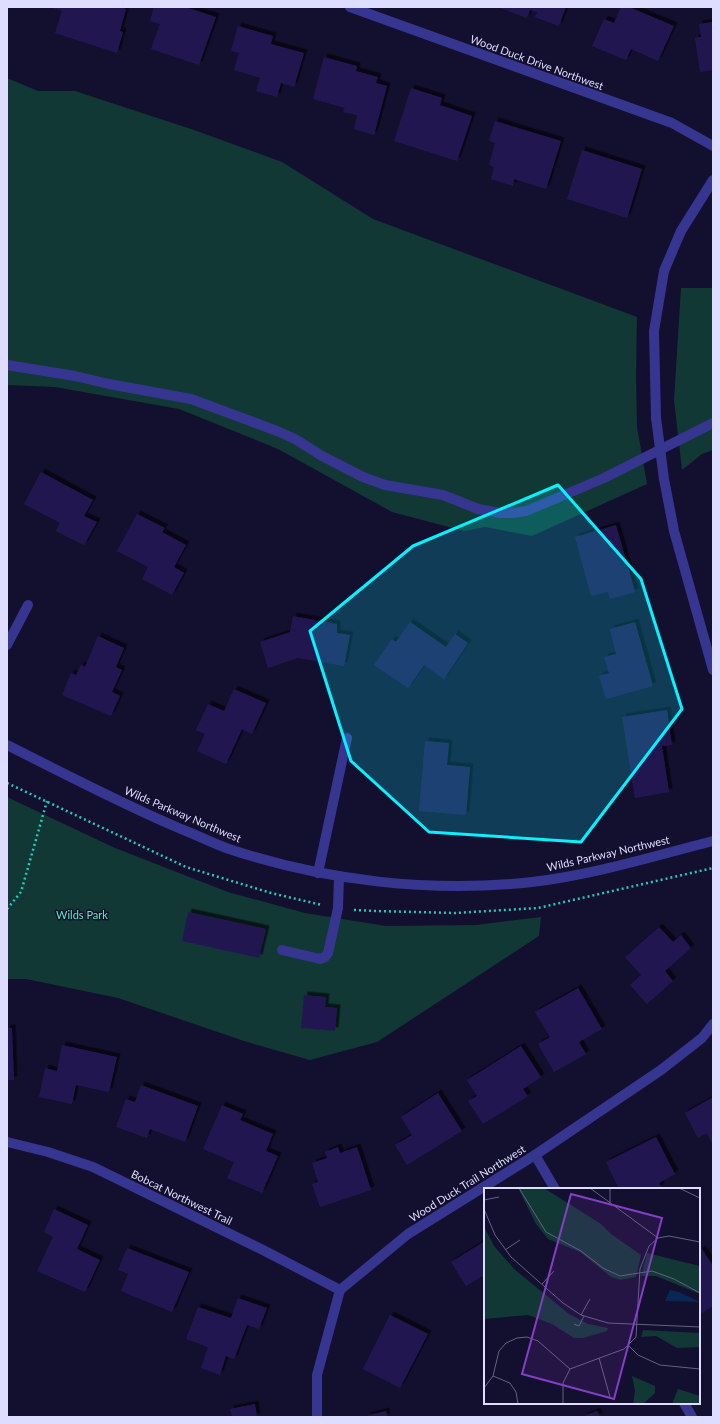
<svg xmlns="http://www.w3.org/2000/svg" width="720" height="1424" font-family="Lato,sans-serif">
  <defs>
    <filter id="shadow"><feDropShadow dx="3.5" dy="-3.5" stdDeviation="0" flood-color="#0009"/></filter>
  </defs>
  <rect width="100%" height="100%" fill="#130f2e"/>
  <!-- green -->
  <g fill="#113835">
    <polygon points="7,78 38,91 75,91 194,130 282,162 373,219 637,317 636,377 637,427 647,484 532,536 485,527 464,531 392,512 278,449 179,409 55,387 7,385"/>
    <polygon points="681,288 713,288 713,450 702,454 682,470 674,400"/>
    <polygon points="7,797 115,848 228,892 305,913 386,926 476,925 541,917 539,936 377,1042 310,1060 244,1041 118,998 26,979 7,979"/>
  </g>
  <!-- building -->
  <g fill="#221951" filter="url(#shadow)">
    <polygon points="50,7 120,7 126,9 120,31 123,32 117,53 55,33 62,11"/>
    <polygon points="154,7 185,7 216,17 199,65 151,49 160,24 150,21"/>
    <polygon points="498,7 566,7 559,26 535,17 537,12 530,10 527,18"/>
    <polygon points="621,7 629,7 674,26 658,61 631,49 626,60 592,46 604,19 614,23"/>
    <polygon points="713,22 713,70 700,72 695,38 701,37 699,24"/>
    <polygon points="238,26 273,36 271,44 304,53 294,87 281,83 277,97 256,91 260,78 234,70 239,53 231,51"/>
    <polygon points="324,57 357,66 356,71 378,77 376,83 387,86 374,135 354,129 357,115 343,112 345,108 313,99"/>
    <polygon points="411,88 442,98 440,105 472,116 457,161 394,141"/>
    <polygon points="495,121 561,141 546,189 514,179 513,186 491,179 494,167 489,165 495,143 489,141"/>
    <polygon points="582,150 642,169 627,218 567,199"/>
    <polygon points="41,472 93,500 84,516 97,522 84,545 56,531 60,523 24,504"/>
    <polygon points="137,514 165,528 162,532 186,545 174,567 184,573 172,595 142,579 148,567 117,551"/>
    <polygon points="616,525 635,592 610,599 608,592 591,596 575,537"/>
    <polygon points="293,616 337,624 337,633 350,635 344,666 298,658 268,668 260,642 290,632"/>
    <polygon points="410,622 446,647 455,634 468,643 444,679 424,665 408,688 374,665 392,639 396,642"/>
    <polygon points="635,622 653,686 606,699 599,676 609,673 604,657 616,654 610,629"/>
    <polygon points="98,636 124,648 116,667 122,670 112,692 120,696 111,716 62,695 71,673 76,675 81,665 85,667"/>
    <polygon points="234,689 266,703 252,734 242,729 226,764 197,751 205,734 196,730 208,704 224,711"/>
    <polygon points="667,710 672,745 662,746 669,792 635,798 622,717"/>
    <polygon points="425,741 449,743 447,765 470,767 466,815 419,811"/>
    <polygon points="188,912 266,929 259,958 182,941"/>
    <polygon points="659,927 673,942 681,935 691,948 665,971 673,981 647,1004 630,985 641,975 625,957"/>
    <polygon points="578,988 602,1029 579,1042 586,1054 554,1072 538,1044 550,1037 535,1012"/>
    <polygon points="304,995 326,997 325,1007 337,1008 335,1031 301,1028"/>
    <polygon points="7,1028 12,1028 14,1080 7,1080"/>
    <polygon points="62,1045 117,1057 109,1092 76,1085 72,1104 39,1097 45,1068 57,1071"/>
    <polygon points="521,1046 541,1077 523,1089 528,1096 483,1124 468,1101 477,1096 467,1080"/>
    <polygon points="141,1085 198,1106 185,1142 150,1129 147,1138 116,1127 126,1099 135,1102"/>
    <polygon points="438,1093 462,1131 407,1165 395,1145 412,1135 401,1117"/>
    <polygon points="713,1097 713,1145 707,1133 698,1138 685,1113"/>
    <polygon points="222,1105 243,1114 240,1120 273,1134 266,1151 278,1156 262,1193 227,1178 234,1162 203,1149"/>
    <polygon points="656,1137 675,1174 659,1183 661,1187 658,1189 619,1189 606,1162"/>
    <polygon points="338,1147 340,1153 357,1147 371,1190 320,1207 312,1184 318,1182 312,1163 327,1158 325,1152"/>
    <polygon points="54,1209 88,1225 77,1249 100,1260 85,1292 37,1271 53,1237 44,1232"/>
    <polygon points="485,1241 485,1282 482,1276 466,1286 451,1262"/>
    <polygon points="127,1248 189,1272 172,1312 121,1291 128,1274 118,1270"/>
    <polygon points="702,1249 713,1266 713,1306 702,1313 699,1309 699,1251"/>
    <polygon points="238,1298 267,1308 259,1329 247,1325 234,1359 226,1356 220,1375 201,1368 208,1347 186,1339 198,1307 231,1318"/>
    <polygon points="390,1315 428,1334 400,1388 363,1369"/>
    <polygon points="255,1404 257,1417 232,1417 230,1409"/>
    <polygon points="386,1411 387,1417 366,1417 366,1416"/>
    <polygon points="597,1411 600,1417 582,1417"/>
  </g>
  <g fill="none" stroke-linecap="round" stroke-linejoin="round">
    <!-- path -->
    <g stroke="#25cab9" stroke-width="2.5" stroke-dasharray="2 3" stroke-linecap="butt">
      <polyline points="7,783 186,867 271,893 322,905"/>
      <polyline points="7,909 21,892 47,801"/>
      <polyline points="354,910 374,911 455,913 538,908 713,868"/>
    </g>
    <!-- service -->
    <g stroke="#363691" stroke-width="10">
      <polyline points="7,365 75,376 109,384 191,399 277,431 295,439 322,456 363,477 385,485 443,495 478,509 500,513 513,513 526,511 543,504 604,478 713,423"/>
      <polyline points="282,950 320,959 325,957 328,953 338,908 339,876"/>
    </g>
    <!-- minor -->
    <g stroke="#363691" stroke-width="10">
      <polyline points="350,7 672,123 713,146"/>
      <polyline points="713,180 681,231 664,271 654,331 656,418 664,479 674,531 713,670"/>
      <polyline points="7,645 28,605"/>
      <path d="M 7,745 C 65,774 122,804 181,829 C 197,835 212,843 229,849 C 325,881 431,893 532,882 C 593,875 654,856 713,841"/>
      <polyline points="318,873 347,738"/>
      <polyline points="7,1142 48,1152 93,1167 263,1250 340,1290"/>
      <polyline points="535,1155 555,1189"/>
      <polyline points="684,1403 692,1417"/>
      <polyline points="317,1417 317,1375 340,1290 408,1234 535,1155 661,1070 702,1038 713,1024"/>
    </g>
  </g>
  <!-- marked area -->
  <path fill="#08f1ff" fill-opacity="0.2" stroke="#08f1ff" stroke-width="3" stroke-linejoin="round" d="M 558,485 L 641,579 L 682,709 L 581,842 L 429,832 L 351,761 L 310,631 L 413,546 Z"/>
  <g text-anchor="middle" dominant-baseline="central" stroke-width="3" stroke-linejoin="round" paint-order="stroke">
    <!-- street labels -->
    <g font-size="11" fill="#dedcff" stroke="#130f2e">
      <text transform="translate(537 62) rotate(20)">Wood Duck Drive Northwest</text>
      <text transform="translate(183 814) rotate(23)">Wilds Parkway Northwest</text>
      <text transform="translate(608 853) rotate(-13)">Wilds Parkway Northwest</text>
      <text transform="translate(467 1183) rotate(-32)">Wood Duck Trail Northwest</text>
      <text transform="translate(182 1197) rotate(26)">Bobcat Northwest Trail</text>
    </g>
    <!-- park labels -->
    <g font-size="11" fill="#5bebc1" stroke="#130f2e">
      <text x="82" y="914">Wilds Park</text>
    </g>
  </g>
  <!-- overview -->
  <g transform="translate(484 1188)">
    <rect width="216" height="216" fill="#130f2e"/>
    <path d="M 34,0 L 60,0 L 117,36 L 127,46 L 157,67 L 152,89 L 136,92 L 127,89 L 96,64 L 64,51 L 52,36 ZM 0,38 L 10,58 L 30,81 L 85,126 L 104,136 L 124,140 L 123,143 L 99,150 L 90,150 L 68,136 L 44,127 L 0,131 ZM 163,65 L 216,78 L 216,106 L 172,88 L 157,88 ZM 159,142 L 216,145 L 216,159 L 193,160 L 172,148 L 157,149 ZM 148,188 L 171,198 L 171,205 L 159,216 L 149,216 L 151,203 ZM 194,201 L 216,208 L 216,216 L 188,216 Z" fill="#113835"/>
    <path d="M 186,102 L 195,104 L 216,114 L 181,113 Z" fill="#082754"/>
    <path fill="none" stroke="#646182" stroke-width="1" d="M 35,0 L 62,44 L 97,63 L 119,80 L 136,88 L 168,83 L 190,91 L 216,105M 106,0 L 174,50M 195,0 L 216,10M 0,12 L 15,9M 126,15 L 126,0M 0,21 L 11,47 L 27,69 L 79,115 L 97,127 L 124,135 L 216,139M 21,62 L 36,52M 58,96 L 70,83M 97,127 L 106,111M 90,136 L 95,138 L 100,128M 145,158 L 154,167 L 176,177 L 216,181M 115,170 L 126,209M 9,188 L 26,195 L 32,204 L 34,216M 0,200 L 9,188 L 15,163 L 22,155 L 33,150 L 43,149 L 54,153 L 86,181M 79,216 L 79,195 L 86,181 L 140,161 L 152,149 L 156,81 L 165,58 L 174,50 L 185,48 L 216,54"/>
    <path fill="#853ec5" fill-opacity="0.15" stroke="#853ec5" stroke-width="2" d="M 87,6 L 178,30 L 130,211 L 38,186 Z"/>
    <rect width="216" height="216" fill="none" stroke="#dedcff" stroke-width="2"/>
  </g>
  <!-- border -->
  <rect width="720" height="1424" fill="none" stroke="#dedcff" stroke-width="16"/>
</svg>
